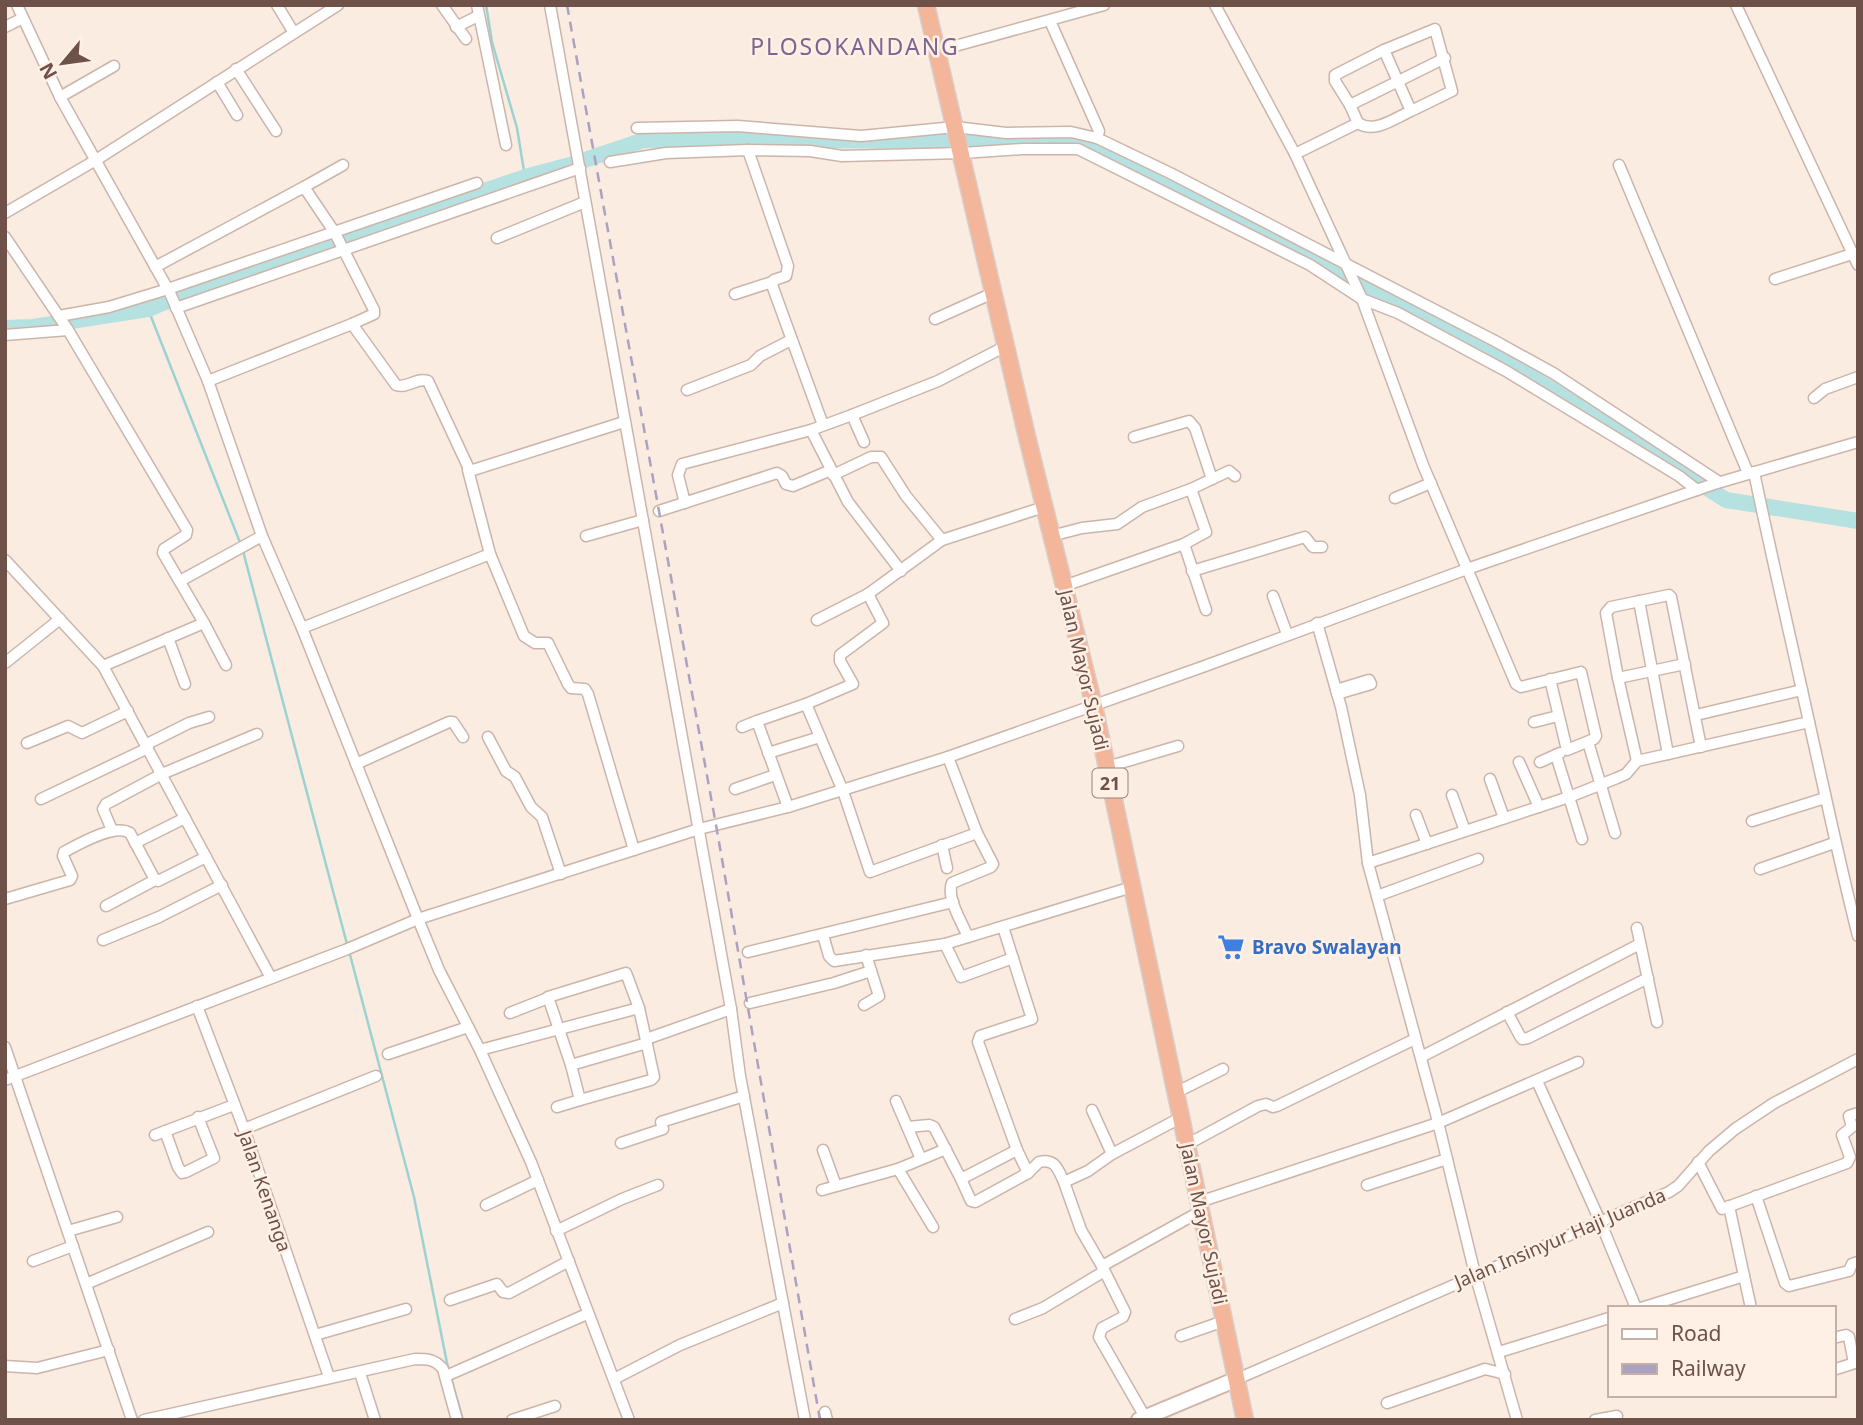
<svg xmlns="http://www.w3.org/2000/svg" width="1863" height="1425" font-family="'Noto Sans',sans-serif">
  <rect width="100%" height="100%" fill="#faece0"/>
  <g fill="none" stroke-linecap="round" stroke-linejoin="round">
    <!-- stream -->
    <g stroke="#9dd2d2" stroke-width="2.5">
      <polyline points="486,5 492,42 517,128 525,177"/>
      <polyline points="148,309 241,545"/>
      <polyline points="243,551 347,944"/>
      <polyline points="349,951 414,1197 447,1363 463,1420"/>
    </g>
    <!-- river -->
    <polyline stroke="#b6e1e1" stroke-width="16" points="5,328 33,327 148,309 184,294 525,177 570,165 644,140 1079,141 1481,345 1726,500 1858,521"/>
    <defs>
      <g id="minor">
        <polyline points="17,5 60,97 170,293 208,381 262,536 302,628 418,919 439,970 480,1050 531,1162 629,1420"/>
        <polyline points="277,5 294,33"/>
        <polyline points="442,5 466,39"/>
        <polyline points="477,5 506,145"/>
        <polyline points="550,5 731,1009 740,1076 805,1420"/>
        <polyline points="1215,5 1295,154 1362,299 1423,465 1516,684 1521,687 1581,672 1596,736 1594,739 1567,750 1550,679"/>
        <polyline points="1736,5 1858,265"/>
        <polyline points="1050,21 1099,131 1097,138"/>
        <polyline points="5,27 23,18"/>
        <polyline points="456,27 478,16"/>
        <polyline points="937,51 1104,5"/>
        <polyline points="236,69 276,131"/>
        <polyline points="217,82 237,115"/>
        <polyline points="60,97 114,66"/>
        <polyline points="1350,105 1335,81 1335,75 1384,50"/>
        <polyline points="1358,123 1350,105 1445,58"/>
        <polyline points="637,128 738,126 861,136 955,127 1006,133 1071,132 1097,138 1170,173 1495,341 1553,373 1719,482"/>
        <polyline points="748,150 788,266 786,276 774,280 772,285 823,425"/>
        <path d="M 1295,154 L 1358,123 C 1375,134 1395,118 1411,111 L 1384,50 L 1435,29 L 1452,91 L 1411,111"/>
        <polyline points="610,162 666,153 748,150 810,151 842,156 962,153 1022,149 1078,149 1310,265 1362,299 1398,313 1506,371 1679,476 1697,490"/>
        <polyline points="1619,165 1748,473"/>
        <polyline points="304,187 343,165"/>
        <polyline points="5,213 96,160 338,5"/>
        <polyline points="5,237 68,330 187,530 186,535 164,549 163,553 204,623 103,666"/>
        <polyline points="497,238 585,202"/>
        <polyline points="155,267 304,187 335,233 374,310 374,314 352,324"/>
        <polyline points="1775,279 1852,254"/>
        <polyline points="735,294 772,282"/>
        <polyline points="176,308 580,168"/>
        <polyline points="59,316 109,307 168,289 477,183"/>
        <polyline points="935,319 993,293"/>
        <polyline points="5,335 68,330"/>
        <path d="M 208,381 L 352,324 L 396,385 C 407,389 417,377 428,381 L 470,471 L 624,422"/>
        <polyline points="687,390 751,365 760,356 791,340"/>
        <polyline points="1814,398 1825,389 1858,377"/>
        <polyline points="852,415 864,442"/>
        <polyline points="811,430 848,502 901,571"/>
        <polyline points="1134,437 1189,421 1195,428 1212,479"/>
        <polyline points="468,470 490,554"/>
        <path d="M 1754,472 C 1771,555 1791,639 1809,722 C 1825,793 1840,865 1858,936"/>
        <polyline points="833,475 871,457 881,457 906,496 942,540 1044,507"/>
        <polyline points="1191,489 1229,471 1235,476"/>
        <polyline points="1395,498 1431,483"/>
        <polyline points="685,503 678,475 682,464 811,430 852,415 938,381 1006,346"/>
        <polyline points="659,511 777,473 782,476 786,484 793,486 831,470"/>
        <polyline points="586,536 643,520"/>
        <polyline points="1051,536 1082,528 1117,524 1142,507 1191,489 1206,532 1184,544"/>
        <polyline points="5,560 103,666 271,978"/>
        <polyline points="1192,571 1305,537 1313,547 1322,547"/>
        <polyline points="180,581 262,536"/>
        <polyline points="1064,586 1184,544 1206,610"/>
        <polyline points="1273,596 1287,634"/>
        <polyline points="1639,601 1668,754"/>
        <polyline points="817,620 868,594 942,540"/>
        <polyline points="204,623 226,665"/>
        <polyline points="1317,623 1341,707 1360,795 1368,863 1436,1114 1475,1274 1517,1420"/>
        <polyline points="302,628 490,554 524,636 535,643 548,643 568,684 571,688 585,689 588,694 634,850"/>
        <polyline points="168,638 185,684"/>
        <polyline points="5,663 60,619"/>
        <polyline points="1618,678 1685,664"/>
        <polyline points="1336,690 1369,680 1371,684 1337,694"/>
        <polyline points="806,704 853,684 840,661 840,655 883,623 868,594"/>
        <polyline points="1696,715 1802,690"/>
        <polyline points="1534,722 1558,716"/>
        <polyline points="742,727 757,721"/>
        <polyline points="488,737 506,771 515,777 531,807 542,817 561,874"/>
        <polyline points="1588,742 1615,833"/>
        <polyline points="27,743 68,726 82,733 128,711"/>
        <polyline points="147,744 189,723 209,717"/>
        <polyline points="768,753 820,737"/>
        <polyline points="1556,755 1582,839"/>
        <path d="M 948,757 L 977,833 L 993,864 L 991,867 L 952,883 C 946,898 962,922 968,937"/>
        <polyline points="1637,761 1618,678 1606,613 1611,607 1669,595 1671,597 1701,747"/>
        <polyline points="1519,762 1539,807"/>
        <polyline points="1540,762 1560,753"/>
        <polyline points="356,764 449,722 453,722 463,737"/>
        <polyline points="1107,767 1178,746"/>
        <polyline points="1490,779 1504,818"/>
        <polyline points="735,789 775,775"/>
        <polyline points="1452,795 1465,831"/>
        <polyline points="41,799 148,748"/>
        <polyline points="788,807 757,721 806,704 843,791 870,872 977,833"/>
        <polyline points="1416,815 1427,844"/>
        <polyline points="1752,821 1825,798"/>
        <polyline points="112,830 103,809 106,804 162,774 257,734"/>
        <polyline points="135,843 185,818"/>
        <polyline points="942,845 947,868"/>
        <polyline points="1368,863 1569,797 1617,778 1626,774 1637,761 1809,722"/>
        <polyline points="1760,869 1834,843"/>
        <polyline points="1377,896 1478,859"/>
        <path d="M 5,899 L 70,880 L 72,876 L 63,856 L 64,852 C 79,844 115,823 130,833 L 154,878 L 158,881 L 206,857"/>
        <polyline points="106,906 155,880"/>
        <path d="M 1003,927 L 1032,1019 L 980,1036 L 978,1042 L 1017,1150 L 1028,1173 L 1039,1162 C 1055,1158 1058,1169 1064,1182 L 1088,1171 L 1112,1154 L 1182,1117"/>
        <polyline points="1637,928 1657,1022"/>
        <polyline points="823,935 829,956 834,961 945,944 1132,887"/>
        <polyline points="103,940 159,917 222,885"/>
        <polyline points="945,944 961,977 1013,958"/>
        <polyline points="748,952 953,902"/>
        <polygon points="626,973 639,1008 654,1077 651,1080 580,1100 571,1065 548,997"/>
        <polyline points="750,1003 834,983 871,971 866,955"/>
        <polyline points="864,1005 879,996 871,971"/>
        <polyline points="197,1006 244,1129 329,1377"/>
        <polyline points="1507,1012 1520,1036 1522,1039 1528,1038 1648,978"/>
        <polyline points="510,1013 548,998"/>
        <polyline points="652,1037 731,1009"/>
        <polyline points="5,1047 132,1420"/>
        <polyline points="480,1050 639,1008"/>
        <polyline points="388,1054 468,1027"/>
        <polyline points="1421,1057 1640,944"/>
        <polyline points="571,1065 647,1043"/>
        <polyline points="5,1080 345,950 418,919 699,829 788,807 948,757 1205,666 1467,569 1714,484 1858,442"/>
        <polyline points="1537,1081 1600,1221 1636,1308"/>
        <polyline points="1177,1092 1223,1069"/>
        <polyline points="896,1101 921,1159"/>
        <polyline points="557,1107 580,1100"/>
        <polyline points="1092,1110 1112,1154"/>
        <polyline points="908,1127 929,1125 934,1127 961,1179"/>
        <polyline points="244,1129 376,1076"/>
        <polyline points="165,1131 178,1167 182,1173 186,1172 214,1158 198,1117"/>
        <polyline points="155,1135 234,1105"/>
        <polyline points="621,1143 663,1129 661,1122 744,1096"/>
        <polyline points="1188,1144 1258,1106 1266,1104 1273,1107 1277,1106 1415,1039"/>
        <polyline points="823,1150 836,1186"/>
        <polyline points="1017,1150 961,1179 971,1201 975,1202 1028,1173"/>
        <polyline points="1698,1162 1722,1209 1847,1163 1850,1157 1842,1135 1852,1127 1849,1116 1858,1113"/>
        <polyline points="898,1169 933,1227"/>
        <polyline points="1064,1182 1081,1230 1102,1266"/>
        <polyline points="1367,1185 1447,1159"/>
        <polyline points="822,1190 898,1169 946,1149"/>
        <polyline points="1756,1196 1785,1283 1789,1286 1849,1271 1852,1264 1858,1262"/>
        <polyline points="1199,1202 1438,1123 1578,1062"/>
        <polyline points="486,1205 538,1180"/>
        <polyline points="68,1231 117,1217"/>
        <polyline points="556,1231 622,1199 658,1185"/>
        <polyline points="33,1261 73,1246"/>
        <polyline points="1744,1276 1751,1308"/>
        <polyline points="86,1284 208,1232"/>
        <polyline points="450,1300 497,1284 503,1292 509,1293 569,1261"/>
        <polyline points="1641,1308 1744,1276 1729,1206"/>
        <polyline points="1015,1319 1043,1308 1103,1272"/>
        <polyline points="315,1335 406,1309"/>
        <polyline points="1181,1336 1224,1321"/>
        <polyline points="1833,1338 1846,1335 1849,1337 1854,1363"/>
        <polyline points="1499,1352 1609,1318"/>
        <polyline points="5,1366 37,1368 109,1350"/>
        <polyline points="1836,1369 1858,1362"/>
        <polyline points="360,1373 375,1420"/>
        <polyline points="446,1376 587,1314"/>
        <polyline points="614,1379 680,1345 783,1303"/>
        <polyline points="1237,1379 1669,1192 1678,1186 1709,1151 1735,1129 1774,1103 1858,1059"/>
        <polyline points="1387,1403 1485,1369 1505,1374"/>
        <polyline points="825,1412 827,1420"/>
        <polyline points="1145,1417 1099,1337 1102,1328 1123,1317 1125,1312 1102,1266 1201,1211"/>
        <path d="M 144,1420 L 415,1359 C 427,1359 435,1359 443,1369 L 457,1420"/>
        <polyline points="512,1420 555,1406"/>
        <polyline points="1595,1420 1617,1416"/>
      </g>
      <polyline id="secondary" points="1139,1420 1237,1379"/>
      <polyline id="trunk" points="926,5 1027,437 1094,706 1245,1420"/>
    </defs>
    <!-- minor casing -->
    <use href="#minor" stroke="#cbb5ab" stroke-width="13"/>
    <!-- secondary casing -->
    <use href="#secondary" stroke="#cfb4a8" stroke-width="18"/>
    <!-- trunk casing -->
    <use href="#trunk" stroke="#d6cecc" stroke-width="19"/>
    <!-- minor -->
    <use href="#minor" stroke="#fff" stroke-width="10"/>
    <!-- secondary -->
    <use href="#secondary" stroke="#fff" stroke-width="14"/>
    <!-- trunk -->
    <use href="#trunk" stroke="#f3b69b" stroke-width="16"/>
    <!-- rail -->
    <polyline stroke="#ada1c1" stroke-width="2.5" stroke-dasharray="10 7" stroke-linecap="butt" points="567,5 716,825 820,1420"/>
  </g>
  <!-- icons -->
  <defs>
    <symbol id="supermarket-bare" viewBox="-9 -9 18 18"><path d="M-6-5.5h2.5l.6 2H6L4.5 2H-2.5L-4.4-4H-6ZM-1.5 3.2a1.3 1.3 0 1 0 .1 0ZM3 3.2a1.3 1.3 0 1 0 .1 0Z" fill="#3f7fe0" stroke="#fef0e5" stroke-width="2.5" paint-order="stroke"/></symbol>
  </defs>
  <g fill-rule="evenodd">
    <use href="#supermarket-bare" x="1212" y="928" width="38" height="38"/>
  </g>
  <g text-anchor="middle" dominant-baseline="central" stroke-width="5" stroke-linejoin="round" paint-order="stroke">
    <!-- shield labels -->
    <rect fill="#fef0e5" stroke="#998178" stroke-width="2" x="1092.5" y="768.5" width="35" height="29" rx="5"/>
    <g font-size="18" font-weight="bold" fill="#6e5149">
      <text x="1110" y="783">21</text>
    </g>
    <!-- street labels -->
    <g font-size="19" fill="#6e5149" stroke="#fef0e5">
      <text transform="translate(1084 670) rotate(77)">Jalan Mayor Sujadi</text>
      <text transform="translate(265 1191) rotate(71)">Jalan Kenanga</text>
      <text transform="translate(1204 1224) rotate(78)">Jalan Mayor Sujadi</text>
      <text transform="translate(1560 1238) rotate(-23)">Jalan Insinyur Haji Juanda</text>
    </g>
    <!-- shop labels -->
    <g font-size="19" font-weight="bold" fill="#366cbe" stroke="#fef0e5" text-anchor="start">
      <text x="1252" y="947">Bravo Swalayan</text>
    </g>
    <!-- quarter labels -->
    <g font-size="23" letter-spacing="2" fill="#7c6592" stroke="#fef0e5">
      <text x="855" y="46">PLOSOKANDANG</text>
    </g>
  </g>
  <!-- border -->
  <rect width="1863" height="1425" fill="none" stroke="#6e5149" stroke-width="14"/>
  <!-- legend -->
  <rect x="1608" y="1306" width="228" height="91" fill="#fef0e5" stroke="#c4b0a7" stroke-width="2"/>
  <rect x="1622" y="1329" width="35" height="10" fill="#ffffff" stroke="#c4b0a7" stroke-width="2"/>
  <text x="1671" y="1341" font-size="21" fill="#6e5149">Road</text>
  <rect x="1622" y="1364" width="35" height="10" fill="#ada1c1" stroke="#c4b0a7" stroke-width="2"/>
  <text x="1671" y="1376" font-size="21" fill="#6e5149">Railway</text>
  <!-- north arrow -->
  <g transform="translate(63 63) rotate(241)" stroke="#fef0e5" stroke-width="5" paint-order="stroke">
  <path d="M0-5L12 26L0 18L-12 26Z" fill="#6e5149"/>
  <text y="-10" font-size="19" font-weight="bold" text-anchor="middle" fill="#6e5149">N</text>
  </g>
</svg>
